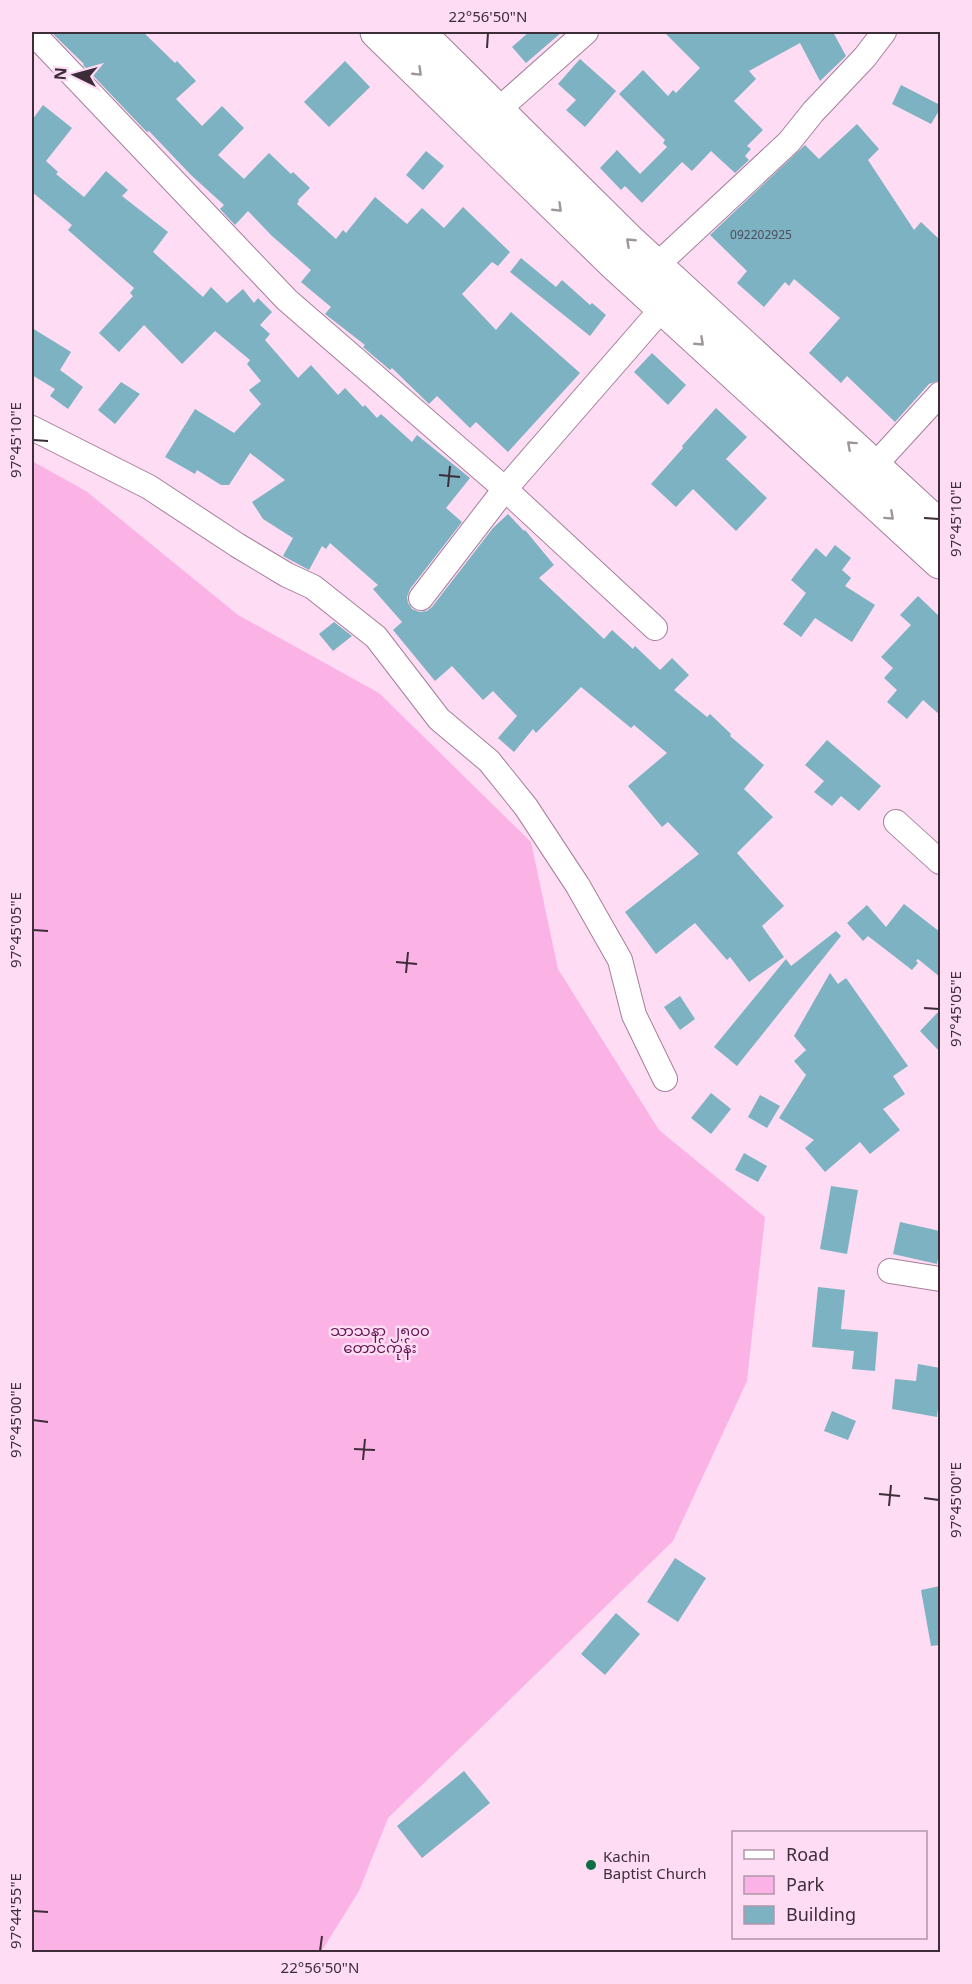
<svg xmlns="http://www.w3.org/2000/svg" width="972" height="1984" font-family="'Noto Sans','Noto Sans Myanmar',sans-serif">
  <rect width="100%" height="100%" fill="#fedcf3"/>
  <!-- green -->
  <polygon fill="#fbb3e6" points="32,461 86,491 238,615 379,693 531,842 558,969 659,1130 765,1217 747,1381 673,1541 388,1818 359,1891 321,1952 32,1952"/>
  <!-- building -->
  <g fill="#7cb2c1">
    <polygon points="51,32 143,32 175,63 177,61 196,81 176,99 202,126 222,106 244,128 218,155 244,179 269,153 291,174 293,172 310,188 298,200 299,201 297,204 336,239 343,230 346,233 375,197 407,224 422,208 444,228 463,207 510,252 498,266 492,262 462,294 496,330 511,312 580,373 508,452 476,422 470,428 437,396 429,404 392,368 390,370 363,347 365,345 325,314 331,307 301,282 311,270 272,236 248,211 235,225 220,209 224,205 191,175 149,131 147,132 143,128 83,65 84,64"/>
    <polygon points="529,32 562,32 526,63 512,47"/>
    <polygon points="664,32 833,32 846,56 820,81 800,43 749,71 756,79 734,101 763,130 747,146 751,149 745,156 749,160 735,173 711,151 692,171 682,162 642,203 625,186 621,190 600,168 617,150 640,174 667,147 663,143 665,140 619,94 643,70 668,96 673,90 676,93 700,68"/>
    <polygon points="580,59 616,91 585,127 566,110 576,100 558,84"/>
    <polygon points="345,61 370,87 329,127 304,102"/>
    <polygon points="901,85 940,105 940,109 931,124 892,104"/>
    <polygon points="43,105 72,128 46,161 58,172 56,174 84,197 106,171 128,190 122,196 168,232 153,252 203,297 211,287 227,303 243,289 254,303 258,298 272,312 260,325 270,334 265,340 298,378 311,365 338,395 345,388 363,407 365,405 377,418 381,414 412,442 417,435 470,478 446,508 462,522 410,589 407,597 408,603 412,609 420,612 427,611 432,607 493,528 508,514 524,531 525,530 554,565 539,578 604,639 612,630 633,649 635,646 660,670 672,658 689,675 674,690 707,717 710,714 731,734 730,736 764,765 744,789 773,817 737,853 784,906 762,926 784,957 749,982 730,957 727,960 695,923 656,954 625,912 699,854 668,822 662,827 628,786 667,753 634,725 631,728 581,687 536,733 533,729 514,752 498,738 517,716 493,691 483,700 452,666 435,681 393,630 402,622 373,589 378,585 330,543 326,549 322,546 309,570 283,556 293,538 263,519 252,502 285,480 250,453 229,485 221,485 197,470 195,474 165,457 195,409 234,433 261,404 249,390 261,381 247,364 250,360 215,331 182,364 144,325 119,352 99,333 133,296 130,293 134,288 68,230 72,225 32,192 32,120"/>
    <polygon points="857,124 879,149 868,160 914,230 921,222 940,240 940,380 929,384 895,422 847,376 841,383 809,353 840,318 794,279 789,286 785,282 764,307 737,283 747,271 710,235 805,145 819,159"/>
    <polygon points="426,151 444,166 423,190 406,175"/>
    <polygon points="521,258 556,287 562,280 590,305 592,303 606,315 590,336 510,272"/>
    <polygon points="32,328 71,352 60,370 83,387 68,409 50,396 55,389 32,375"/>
    <polygon points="652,353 686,385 668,405 634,372"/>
    <polygon points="121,382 140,394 115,424 98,410"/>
    <polygon points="716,408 747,437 726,459 767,498 736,531 693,489 676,507 651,484 683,448 682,446"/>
    <polygon points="835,545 851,558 842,570 851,578 845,586 875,605 852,642 815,618 801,637 783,624 806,593 791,580 816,548 826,557"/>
    <polygon points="918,596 940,617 940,715 923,700 907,719 887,702 897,690 884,678 893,668 881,657 911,625 900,615"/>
    <polygon points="334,622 352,636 333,651 319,634"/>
    <polygon points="827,740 881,786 859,811 841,796 832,806 814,792 824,781 805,765"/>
    <polygon points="904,904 940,932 940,977 918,959 916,961 918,963 912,970 868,936 863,941 847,923 867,905 886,927"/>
    <polygon points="836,931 841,936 737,1066 714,1047 786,959 791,966"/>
    <polygon points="830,973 838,984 846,978 908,1066 893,1076 905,1094 883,1109 900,1130 870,1154 860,1142 825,1172 805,1148 814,1140 779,1118 806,1075 794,1061 806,1050 794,1036"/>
    <polygon points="680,996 695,1019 680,1030 664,1007"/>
    <polygon points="940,1010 940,1052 920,1031"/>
    <polygon points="711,1093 731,1109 711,1134 691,1118"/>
    <polygon points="760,1095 780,1106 767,1128 748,1117"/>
    <polygon points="744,1153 767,1166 758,1182 735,1170"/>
    <polygon points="831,1186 858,1190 847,1254 820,1249"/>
    <polygon points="900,1222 940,1231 940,1249 937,1264 893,1254"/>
    <polygon points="818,1287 845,1290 841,1329 878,1332 875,1371 852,1369 854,1351 812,1347"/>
    <polygon points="918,1364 940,1368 940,1392 937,1417 892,1409 895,1379 916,1381"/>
    <polygon points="832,1411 856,1421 848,1440 824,1431"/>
    <polygon points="675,1558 706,1578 678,1622 647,1602"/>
    <polygon points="940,1586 940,1645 931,1646 921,1590"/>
    <polygon points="616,1613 640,1634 605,1675 581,1654"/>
    <polygon points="464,1771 490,1803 422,1858 397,1826"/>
  </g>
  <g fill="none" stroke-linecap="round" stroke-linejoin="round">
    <defs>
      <g id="minor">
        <polyline points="32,32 287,300 505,489 655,628"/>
        <polyline points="497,111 586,32"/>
        <polyline points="656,266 789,142 813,112 865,57 884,32"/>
        <polyline points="32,428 149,487 237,545 287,575 313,587 376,637 439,719 489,761 526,807 578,886 620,960 634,1015 665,1079"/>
        <polyline points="864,477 940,394"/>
        <polyline points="421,598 505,489 673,296"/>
        <polyline points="896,822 940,862"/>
        <polyline points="890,1271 940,1279"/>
      </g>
      <g id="primary">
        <polyline points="377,32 613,262 940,562"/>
        <polyline points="418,32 630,242 940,527"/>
      </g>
    </defs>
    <!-- minor casing -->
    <use href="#minor" stroke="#a67f9a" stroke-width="26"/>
    <!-- primary casing -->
    <use href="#primary" stroke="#a67f9a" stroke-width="35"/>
    <!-- minor -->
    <use href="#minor" stroke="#fff" stroke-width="24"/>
    <!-- primary -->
    <use href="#primary" stroke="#fff" stroke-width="33"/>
  </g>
  <!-- one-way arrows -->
  <defs><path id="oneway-chevron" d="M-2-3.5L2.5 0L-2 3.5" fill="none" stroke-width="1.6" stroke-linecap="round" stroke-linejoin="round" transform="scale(1.5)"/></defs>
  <g stroke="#9e969c">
    <use href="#oneway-chevron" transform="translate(418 72) rotate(44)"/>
    <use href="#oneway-chevron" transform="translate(558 208) rotate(44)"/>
    <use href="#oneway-chevron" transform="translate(630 242) rotate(-137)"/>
    <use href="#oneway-chevron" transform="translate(700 342) rotate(43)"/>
    <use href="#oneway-chevron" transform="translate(851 445) rotate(-138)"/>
    <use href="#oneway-chevron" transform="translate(890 516) rotate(42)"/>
  </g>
  <!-- ticks -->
  <path fill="none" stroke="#3d2d39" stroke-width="2" d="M 487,48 L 488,33M 33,440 L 48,441M 439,475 L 460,477M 448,487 L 450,466M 924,518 L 939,519M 33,930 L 48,931M 396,962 L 417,964M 406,973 L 408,952M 924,1008 L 939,1009M 33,1420 L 48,1422M 354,1449 L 375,1450M 363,1460 L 365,1439M 879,1494 L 900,1496M 924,1498 L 939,1500M 889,1506 L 891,1485M 33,1911 L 48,1912M 320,1951 L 322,1936"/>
  <!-- markers -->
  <circle fill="#0c6e44" stroke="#fedcf3" stroke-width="2" cx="591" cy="1865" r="6"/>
  <g text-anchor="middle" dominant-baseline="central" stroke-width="5" stroke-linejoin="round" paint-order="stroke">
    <!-- number labels -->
    <g font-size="12" fill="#4d4e5b">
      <text x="761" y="234">092202925</text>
    </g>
    <!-- park labels -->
    <g font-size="15" fill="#621552" stroke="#fedcf3">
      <text x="380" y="1330">သာသနာ ၂၅၀၀<tspan x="380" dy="17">တောင်ကုန်း</tspan></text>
    </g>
    <!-- poi labels -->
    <g font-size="15" fill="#3d2d39" stroke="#fedcf3" text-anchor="start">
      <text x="603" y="1856">Kachin<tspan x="603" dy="17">Baptist Church</tspan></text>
    </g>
  </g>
  <!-- border -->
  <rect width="972" height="1984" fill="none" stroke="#fedcf3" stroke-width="66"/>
  <!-- legend -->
  <rect x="732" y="1831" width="195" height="108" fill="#fedcf3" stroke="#b196a9" stroke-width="1.5"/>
  <rect x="744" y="1850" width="30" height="9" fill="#ffffff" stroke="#b196a9" stroke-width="1.5"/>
  <text x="786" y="1861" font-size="18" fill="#3d2d39">Road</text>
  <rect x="744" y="1876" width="30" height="18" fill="#fbb3e6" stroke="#b196a9" stroke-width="1.5"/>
  <text x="786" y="1891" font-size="18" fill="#3d2d39">Park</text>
  <rect x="744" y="1906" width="30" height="18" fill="#7cb2c1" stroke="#b196a9" stroke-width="1.5"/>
  <text x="786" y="1921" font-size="18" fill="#3d2d39">Building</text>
  <!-- north arrow -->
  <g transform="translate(75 75) rotate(275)" stroke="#fedcf3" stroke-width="4.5" paint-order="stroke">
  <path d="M0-4.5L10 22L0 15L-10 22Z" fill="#3d2d39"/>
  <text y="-9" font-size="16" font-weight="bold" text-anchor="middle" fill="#3d2d39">N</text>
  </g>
  <rect x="33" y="33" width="906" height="1918" fill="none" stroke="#3d2d39" stroke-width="2"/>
  <g font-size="15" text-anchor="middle" fill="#3d2d39">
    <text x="488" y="22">22°56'50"N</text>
    <text transform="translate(16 440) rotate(-90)" y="5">97°45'10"E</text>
    <text transform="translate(956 519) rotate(-90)" y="5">97°45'10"E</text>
    <text transform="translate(16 930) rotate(-90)" y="5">97°45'05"E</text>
    <text transform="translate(956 1009) rotate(-90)" y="5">97°45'05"E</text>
    <text transform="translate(16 1420) rotate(-90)" y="5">97°45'00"E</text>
    <text transform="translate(956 1500) rotate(-90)" y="5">97°45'00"E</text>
    <text transform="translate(16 1911) rotate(-90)" y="5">97°44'55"E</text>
    <text x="320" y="1973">22°56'50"N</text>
  </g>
</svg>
